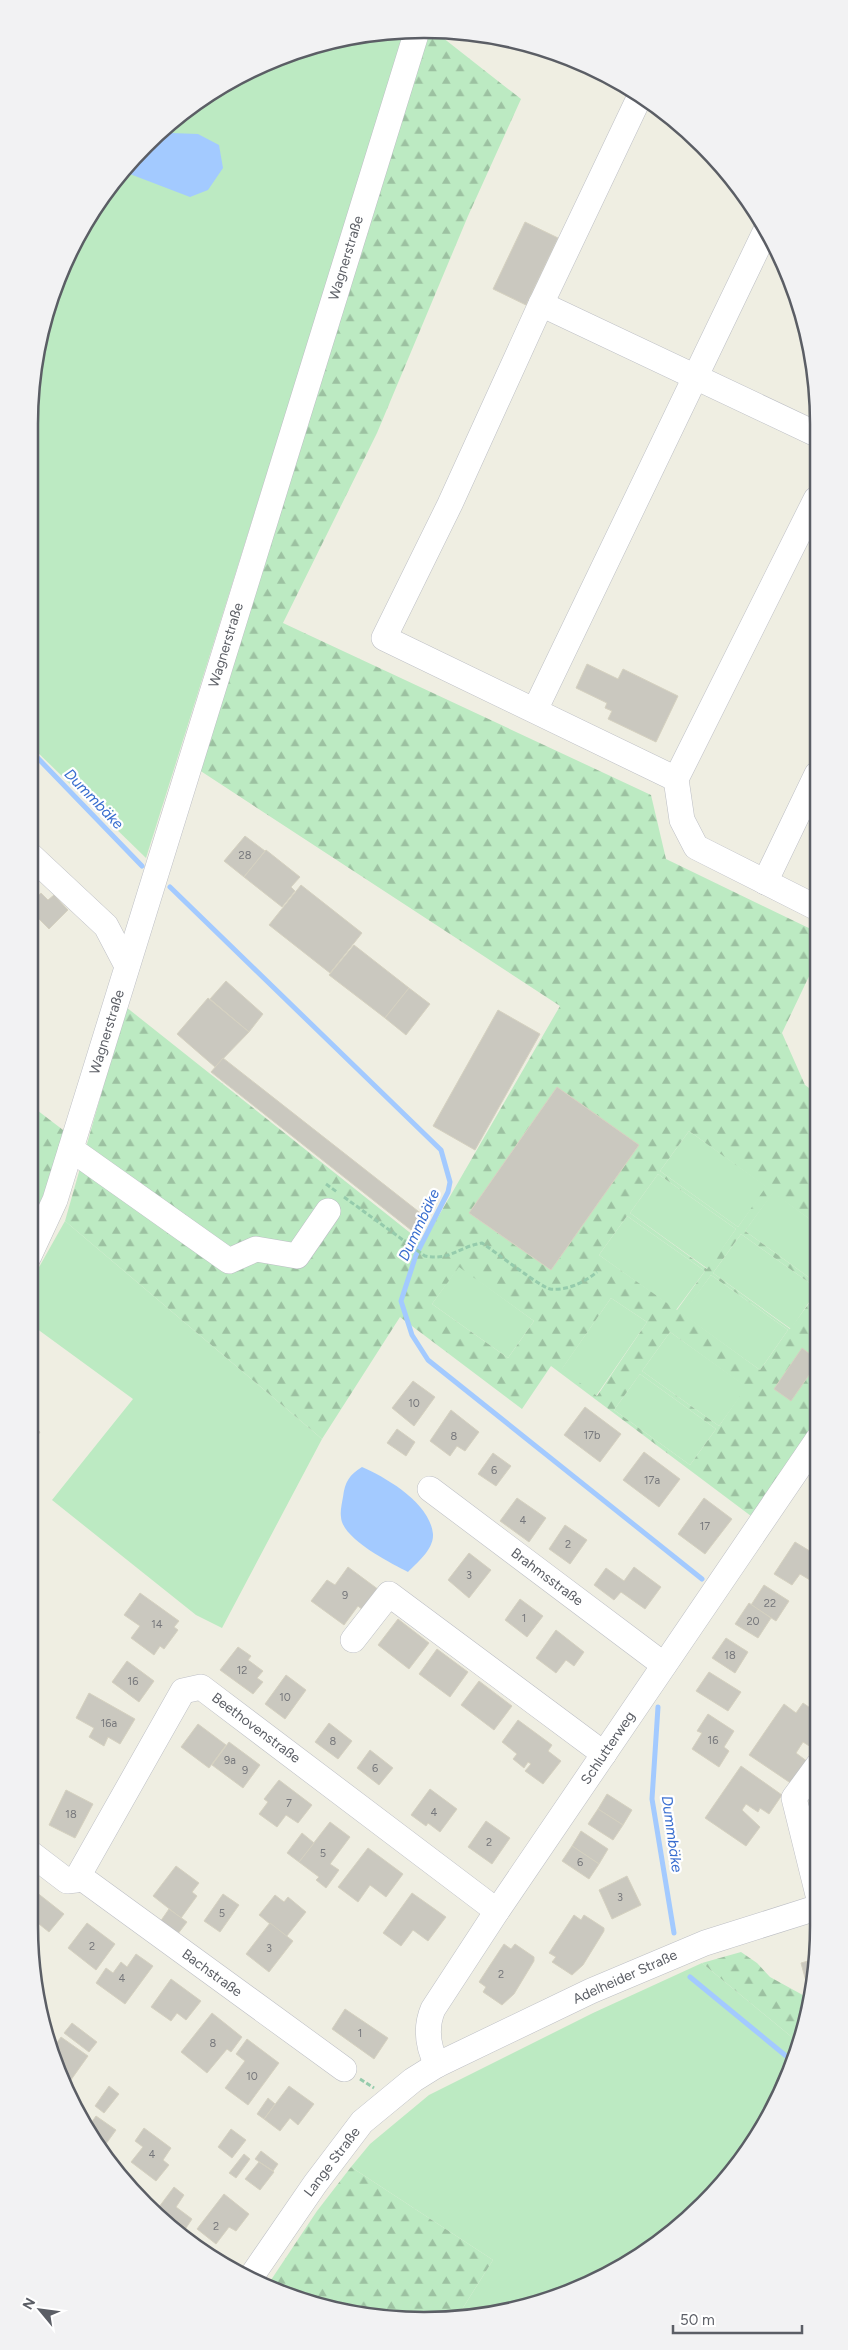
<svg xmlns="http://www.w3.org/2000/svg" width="848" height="2350" font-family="Figtree,sans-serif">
  <defs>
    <pattern id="forest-firs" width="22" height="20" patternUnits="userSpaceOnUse" patternTransform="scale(1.25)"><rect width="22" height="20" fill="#bceac2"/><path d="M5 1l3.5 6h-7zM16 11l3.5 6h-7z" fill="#9cc1a1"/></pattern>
  </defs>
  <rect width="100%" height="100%" fill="#efeee2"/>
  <!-- grass -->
  <g fill="#bceac2">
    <polygon points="406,31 146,858 29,744 29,424 42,322 69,249 110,184 163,127 226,82 297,50 372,32"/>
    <polygon points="689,1131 767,1187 738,1227 660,1171"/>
    <polygon points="658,1174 736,1229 708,1269 630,1213"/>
    <polygon points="773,1192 818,1225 818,1284 745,1231"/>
    <polygon points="627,1216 705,1271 676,1310 599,1255"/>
    <polygon points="65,1221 322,1439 222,1628 196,1615 52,1500 133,1399 29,1323 29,1285"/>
    <polygon points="741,1234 818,1289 791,1329 713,1273"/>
    <polygon points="459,1266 534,1321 508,1358 432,1304"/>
    <polygon points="711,1275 788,1330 760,1370 682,1314"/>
    <polygon points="611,1298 647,1322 596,1396 561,1370"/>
    <polygon points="670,1332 747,1387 719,1426 642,1371"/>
    <polygon points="640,1374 716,1429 690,1465 614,1410"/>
    <polygon points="702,1963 799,2043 752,2146 704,2205 644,2254 526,2308 456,2319 493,2260 351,2167 370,2144 429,2095 593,2013"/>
  </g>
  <!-- forest -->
  <g fill="url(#forest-firs)" fill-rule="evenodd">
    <path d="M 429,30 L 433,30 L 521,99 L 468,216 L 377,433 L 283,623 L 651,795 L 666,859 L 817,932 L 817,970 L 812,970 L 782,1033 L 805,1085 L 817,1094 L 818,1225 L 773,1193 L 745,1231 L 818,1284 L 818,1289 L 741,1234 L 713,1273 L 790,1329 L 818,1291 L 818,1421 L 751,1516 L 551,1366 L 522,1409 L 400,1317 L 322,1439 L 65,1221 L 126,1007 L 423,1243 L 560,1006 L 193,766 L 369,203 ZM 557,1087 L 639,1145 L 551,1270 L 469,1213 ZM 689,1131 L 766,1187 L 738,1227 L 660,1171 ZM 658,1174 L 736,1229 L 707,1269 L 630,1213 ZM 627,1216 L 705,1271 L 677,1310 L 599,1255 ZM 459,1267 L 534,1321 L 508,1358 L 432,1304 ZM 711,1275 L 788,1330 L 760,1370 L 683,1314 ZM 611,1298 L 647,1322 L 597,1396 L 562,1369 ZM 670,1332 L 746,1387 L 719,1426 L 642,1371 ZM 640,1374 L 716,1429 L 690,1465 L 614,1410 Z"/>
    <polygon points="29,1104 67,1133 42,1202 29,1232"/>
    <polygon points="741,1952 757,1963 770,1977 810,1999 806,2028 799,2043 702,1963"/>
    <polygon points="351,2167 493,2260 456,2319 373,2318 267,2286 317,2211"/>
  </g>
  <!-- water -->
  <g fill="#a3caff">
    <polygon points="170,122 171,133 198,134 219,145 223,168 208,190 190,197 122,171 152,138 165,133 165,125"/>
    <path d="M 362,1467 C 387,1478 430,1503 433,1534 C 434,1549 417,1563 408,1572 C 391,1563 342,1539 341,1517 C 340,1511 342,1503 343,1497 C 345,1482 349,1475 362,1467 Z"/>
  </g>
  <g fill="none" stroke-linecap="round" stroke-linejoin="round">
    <!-- stream -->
    <g stroke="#a3caff" stroke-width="5">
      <polyline points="29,749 142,866"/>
      <polyline points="170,887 441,1150 450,1182 448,1192 416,1255 401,1301 412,1335 428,1360 702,1579"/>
      <polyline points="658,1707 652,1799 674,1933"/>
      <polyline points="690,1977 791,2060"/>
    </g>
  </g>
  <!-- building -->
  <g fill="#cac8bf" stroke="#d5d1c0">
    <polygon points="525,222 558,238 526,305 493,289"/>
    <polygon points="587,664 618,679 623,669 678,696 656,742 608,719 612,711 605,708 607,703 576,688"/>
    <polygon points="245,836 265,851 244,877 224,861"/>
    <polygon points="266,850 300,877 291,887 295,891 282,907 244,877"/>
    <polygon points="301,885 362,933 330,973 269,925"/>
    <polygon points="41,893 48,900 54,895 68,910 49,929 29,909 29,904"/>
    <polygon points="354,945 409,988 385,1018 329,975"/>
    <polygon points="226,981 263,1014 249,1032 210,999"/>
    <polygon points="409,988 430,1004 406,1035 385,1018"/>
    <polygon points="208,998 249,1032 215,1067 177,1034"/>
    <polygon points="498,1010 540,1034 475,1150 433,1126"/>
    <polygon points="223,1058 423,1215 411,1230 211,1072"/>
    <polygon points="557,1087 639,1145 551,1270 469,1213"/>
    <polygon points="802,1348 818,1360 818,1362 791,1401 774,1389"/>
    <polygon points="413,1381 435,1397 414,1426 392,1408"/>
    <polygon points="585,1407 621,1434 600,1462 564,1435"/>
    <polygon points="451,1410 479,1432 465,1451 457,1446 450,1456 430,1441"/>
    <polygon points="29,1424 40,1432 29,1448"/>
    <polygon points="397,1429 415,1442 406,1456 387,1443"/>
    <polygon points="644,1452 680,1479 659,1507 623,1480"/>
    <polygon points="493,1453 511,1466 496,1486 478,1474"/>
    <polygon points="517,1498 546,1518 529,1542 500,1521"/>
    <polygon points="704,1498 732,1519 705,1554 678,1534"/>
    <polygon points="818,1513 818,1530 811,1525"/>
    <polygon points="565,1525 587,1540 570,1564 549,1549"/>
    <polygon points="795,1542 818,1556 818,1577 815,1583 800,1574 792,1585 774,1574"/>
    <polygon points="469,1553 491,1570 469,1598 448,1580"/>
    <polygon points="348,1567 379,1590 364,1611 358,1606 344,1625 311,1601 327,1580 335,1585"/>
    <polygon points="634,1567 661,1587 645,1609 621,1592 614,1600 594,1585 606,1568 624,1581"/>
    <polygon points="764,1585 789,1601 776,1621 751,1605"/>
    <polygon points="140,1593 179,1621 174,1627 178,1630 164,1649 160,1646 154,1655 131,1638 140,1626 124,1615"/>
    <polygon points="520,1599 543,1616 527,1637 505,1620"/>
    <polygon points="749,1603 771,1618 758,1638 735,1624"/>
    <polygon points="398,1619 429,1643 409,1669 378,1645"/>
    <polygon points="556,1630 584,1652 574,1666 566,1660 556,1673 536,1658"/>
    <polygon points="726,1638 748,1652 735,1673 712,1658"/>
    <polygon points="238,1647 251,1656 248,1660 263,1671 257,1678 263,1682 253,1694 220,1670"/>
    <polygon points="437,1649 468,1672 450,1697 419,1674"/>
    <polygon points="127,1661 154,1681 139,1702 112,1682"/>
    <polygon points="709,1672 741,1692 728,1711 696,1691"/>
    <polygon points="286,1675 306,1690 285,1719 265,1704"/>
    <polygon points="479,1681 512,1706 494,1730 461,1705"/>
    <polygon points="89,1693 135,1719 120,1744 108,1737 104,1746 89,1737 94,1728 76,1718"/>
    <polygon points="803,1703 819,1714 819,1743 814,1749 803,1742 796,1753 808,1762 792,1784 749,1755 784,1704 796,1713"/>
    <polygon points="708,1714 734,1731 724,1747 729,1751 719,1767 692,1749 702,1733 697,1731"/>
    <polygon points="518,1720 552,1745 548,1751 561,1761 543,1784 525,1771 531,1764 528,1762 524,1768 513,1759 517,1754 502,1742"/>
    <polygon points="329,1723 352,1741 338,1759 315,1742"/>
    <polygon points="198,1724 226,1745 209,1768 181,1747"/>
    <polygon points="229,1742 260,1765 243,1788 212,1765"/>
    <polygon points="370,1750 393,1768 379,1785 357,1768"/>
    <polygon points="741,1766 782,1795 769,1814 760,1808 758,1812 746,1804 742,1810 760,1827 746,1846 705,1818"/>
    <polygon points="279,1780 312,1805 298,1823 286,1815 277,1827 259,1814 268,1802 264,1799"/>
    <polygon points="430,1789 457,1809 440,1832 428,1823 426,1826 411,1815"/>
    <polygon points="66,1790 93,1804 75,1838 49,1825"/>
    <polygon points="607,1794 632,1810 623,1825 598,1809"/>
    <polygon points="598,1809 623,1825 613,1840 588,1824"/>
    <polygon points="486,1821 510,1838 492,1864 468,1847"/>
    <polygon points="330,1822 350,1837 330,1864 339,1870 326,1888 316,1880 319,1877 299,1862"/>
    <polygon points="581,1831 608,1849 599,1864 572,1846"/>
    <polygon points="302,1833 314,1843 299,1862 287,1853"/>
    <polygon points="572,1846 599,1864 589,1879 562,1861"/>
    <polygon points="368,1848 403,1874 386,1897 370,1885 358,1902 338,1887"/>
    <polygon points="176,1866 199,1883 192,1892 197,1896 181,1918 153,1896"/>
    <polygon points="627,1876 641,1905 612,1919 599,1890"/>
    <polygon points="31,1888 64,1914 49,1932 29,1916 29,1891"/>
    <polygon points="412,1893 446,1917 428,1941 413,1930 401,1946 383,1933"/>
    <polygon points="223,1894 239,1905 220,1932 204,1921"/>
    <polygon points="275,1895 284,1902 288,1897 306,1912 286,1937 259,1915"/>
    <polygon points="169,1909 187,1922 177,1935 160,1922"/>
    <polygon points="574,1915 581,1920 584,1915 604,1928 604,1931 583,1965 572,1975 552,1962 556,1957 549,1953"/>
    <polygon points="87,1923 115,1944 96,1970 68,1948"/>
    <polygon points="270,1923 293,1941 269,1972 246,1954"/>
    <polygon points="504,1944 511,1949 515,1944 534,1957 534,1961 514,1994 502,2005 483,1992 486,1987 479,1982"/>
    <polygon points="136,1954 153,1966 125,2004 96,1983 106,1968 113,1973 121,1962 127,1967"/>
    <polygon points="815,1959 812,1983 807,1985 801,1963"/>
    <polygon points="171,1979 201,2001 186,2020 177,2013 171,2021 151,2007"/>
    <polygon points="345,2009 388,2038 374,2059 332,2029"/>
    <polygon points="212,2013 242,2037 231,2052 227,2049 207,2073 181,2052"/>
    <polygon points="72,2023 97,2042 89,2052 64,2033"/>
    <polygon points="61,2037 88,2056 68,2084 59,2077 51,2051"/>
    <polygon points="247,2039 279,2063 248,2105 225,2088 245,2061 236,2054"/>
    <polygon points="109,2086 119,2094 104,2113 95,2106"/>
    <polygon points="289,2086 314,2104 298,2125 290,2118 280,2131 264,2119"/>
    <polygon points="268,2098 275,2104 264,2119 257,2114"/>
    <polygon points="96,2116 116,2130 103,2148 89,2126"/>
    <polygon points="144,2128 171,2148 163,2160 169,2165 156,2181 131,2162 143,2147 135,2141"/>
    <polygon points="231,2129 246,2140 232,2158 218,2147"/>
    <polygon points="261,2151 278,2164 273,2171 255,2159"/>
    <polygon points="244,2154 250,2159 236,2178 229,2173"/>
    <polygon points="259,2162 274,2172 260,2190 245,2179"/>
    <polygon points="174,2187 184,2195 176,2207 192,2219 186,2228 159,2207"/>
    <polygon points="224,2194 249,2214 236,2231 229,2227 216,2244 197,2229"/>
  </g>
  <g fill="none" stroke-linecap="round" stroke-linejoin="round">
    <defs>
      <g id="minor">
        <polyline points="541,304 640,96"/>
        <polyline points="816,499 676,779 682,820 696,847 817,908"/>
        <polyline points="535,710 766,230"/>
        <polyline points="676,779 384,638 450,504 541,304 816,434"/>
        <polyline points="29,854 106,926 127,966"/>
        <polyline points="765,882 817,774"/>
        <polyline points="71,1149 229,1261 256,1249 297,1256 328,1211"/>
        <polyline points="29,1256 55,1200 417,31"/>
        <polyline points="430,1489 664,1665"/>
        <polyline points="353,1640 389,1594 604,1754"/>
        <polyline points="819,1764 794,1798 819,1899"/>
        <polyline points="29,1852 67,1881 76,1880 183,1691 201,1687 497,1911"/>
        <polyline points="79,1876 344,2069"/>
        <path d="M 437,2065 C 428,2047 425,2028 433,2009 L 497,1911 L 818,1439"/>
        <polyline points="249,2280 315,2184 362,2122 413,2080 437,2065 591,1991 705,1943 819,1907"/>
      </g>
    </defs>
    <!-- minor casing -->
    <use href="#minor" stroke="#bdbfc5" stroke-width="26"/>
    <!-- path -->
    <g stroke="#95cbac" stroke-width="3" stroke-dasharray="5 2.5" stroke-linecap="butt">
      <polyline points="165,126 174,125"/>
      <polyline points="326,1184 337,1192"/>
      <path d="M 344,1197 L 425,1256 C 450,1261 458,1247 482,1243 C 494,1251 542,1288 550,1289 C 567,1291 585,1282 597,1272"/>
      <polyline points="360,2079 374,2088"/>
    </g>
    <!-- minor -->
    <use href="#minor" stroke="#fff" stroke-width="25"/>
  </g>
  <g text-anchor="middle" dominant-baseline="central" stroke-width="4.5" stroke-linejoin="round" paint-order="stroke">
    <!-- number labels -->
    <g font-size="11" fill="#77787c">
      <text x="245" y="855">28</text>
      <text x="414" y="1403">10</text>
      <text x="592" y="1435">17b</text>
      <text x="454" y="1436">8</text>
      <text x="494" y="1470">6</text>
      <text x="652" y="1480">17a</text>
      <text x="523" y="1520">4</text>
      <text x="705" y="1526">17</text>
      <text x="568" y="1544">2</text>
      <text x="469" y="1575">3</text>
      <text x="345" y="1595">9</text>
      <text x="770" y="1603">22</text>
      <text x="524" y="1618">1</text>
      <text x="753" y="1621">20</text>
      <text x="157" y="1624">14</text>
      <text x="730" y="1655">18</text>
      <text x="242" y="1670">12</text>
      <text x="133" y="1681">16</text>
      <text x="285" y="1697">10</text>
      <text x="109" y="1723">16a</text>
      <text x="713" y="1740">16</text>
      <text x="333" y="1741">8</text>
      <text x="230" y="1760">9a</text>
      <text x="375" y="1768">6</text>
      <text x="245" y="1770">9</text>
      <text x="289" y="1803">7</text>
      <text x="434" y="1812">4</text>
      <text x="71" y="1814">18</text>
      <text x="489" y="1842">2</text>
      <text x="323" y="1853">5</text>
      <text x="580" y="1862">6</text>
      <text x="620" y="1897">3</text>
      <text x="222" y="1913">5</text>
      <text x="92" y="1946">2</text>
      <text x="269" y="1948">3</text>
      <text x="501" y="1974">2</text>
      <text x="122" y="1978">4</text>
      <text x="360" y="2033">1</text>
      <text x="213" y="2043">8</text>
      <text x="252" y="2076">10</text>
      <text x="152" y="2154">4</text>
      <text x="216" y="2226">2</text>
    </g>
    <!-- street labels -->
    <g font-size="14" fill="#5b5e65" stroke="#fff">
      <text transform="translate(346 258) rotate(-73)">Wagnerstraße</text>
      <text transform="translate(226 645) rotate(-73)">Wagnerstraße</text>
      <text transform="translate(107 1032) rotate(-73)">Wagnerstraße</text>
      <text transform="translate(547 1577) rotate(37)">Brahmsstraße</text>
      <text transform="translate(256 1728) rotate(37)">Beethovenstraße</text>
      <text transform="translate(608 1748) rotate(-56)">Schlutterweg</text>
      <text transform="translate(212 1973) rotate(36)">Bachstraße</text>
      <text transform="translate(625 1977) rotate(-24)">Adelheider Straße</text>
      <text transform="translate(332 2162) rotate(-53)">Lange Straße</text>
    </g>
    <!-- water labels -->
    <g font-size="15" font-style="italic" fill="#386dcf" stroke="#fff">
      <text transform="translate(94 799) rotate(46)">Dummbäke</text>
      <text transform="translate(419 1225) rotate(-65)">Dummbäke</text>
      <text transform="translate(672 1834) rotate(82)">Dummbäke</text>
    </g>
  </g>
  <!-- crop -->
  <path d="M0 0H848V2350H0ZM424 38H424A386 386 0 0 1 810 424V1926A386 386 0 0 1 424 2312H424A386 386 0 0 1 38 1926V424A386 386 0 0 1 424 38Z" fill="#f2f2f3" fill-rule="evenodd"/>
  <path fill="none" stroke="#5b5e65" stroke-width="2.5" d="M424 38H424A386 386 0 0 1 810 424V1926A386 386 0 0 1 424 2312H424A386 386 0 0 1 38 1926V424A386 386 0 0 1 424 38Z"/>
  <!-- north arrow -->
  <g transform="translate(40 2310) rotate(299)" stroke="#ffffff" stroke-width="4" paint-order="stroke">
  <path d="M0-4L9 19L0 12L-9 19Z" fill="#5b5e65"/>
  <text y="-8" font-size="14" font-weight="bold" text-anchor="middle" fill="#5b5e65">N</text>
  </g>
  <!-- scale -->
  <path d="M673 2325v8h129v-8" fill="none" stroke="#5b5e65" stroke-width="2.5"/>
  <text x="680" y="2325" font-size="15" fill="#5b5e65" stroke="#ffffff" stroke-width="4" paint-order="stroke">50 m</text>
</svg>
